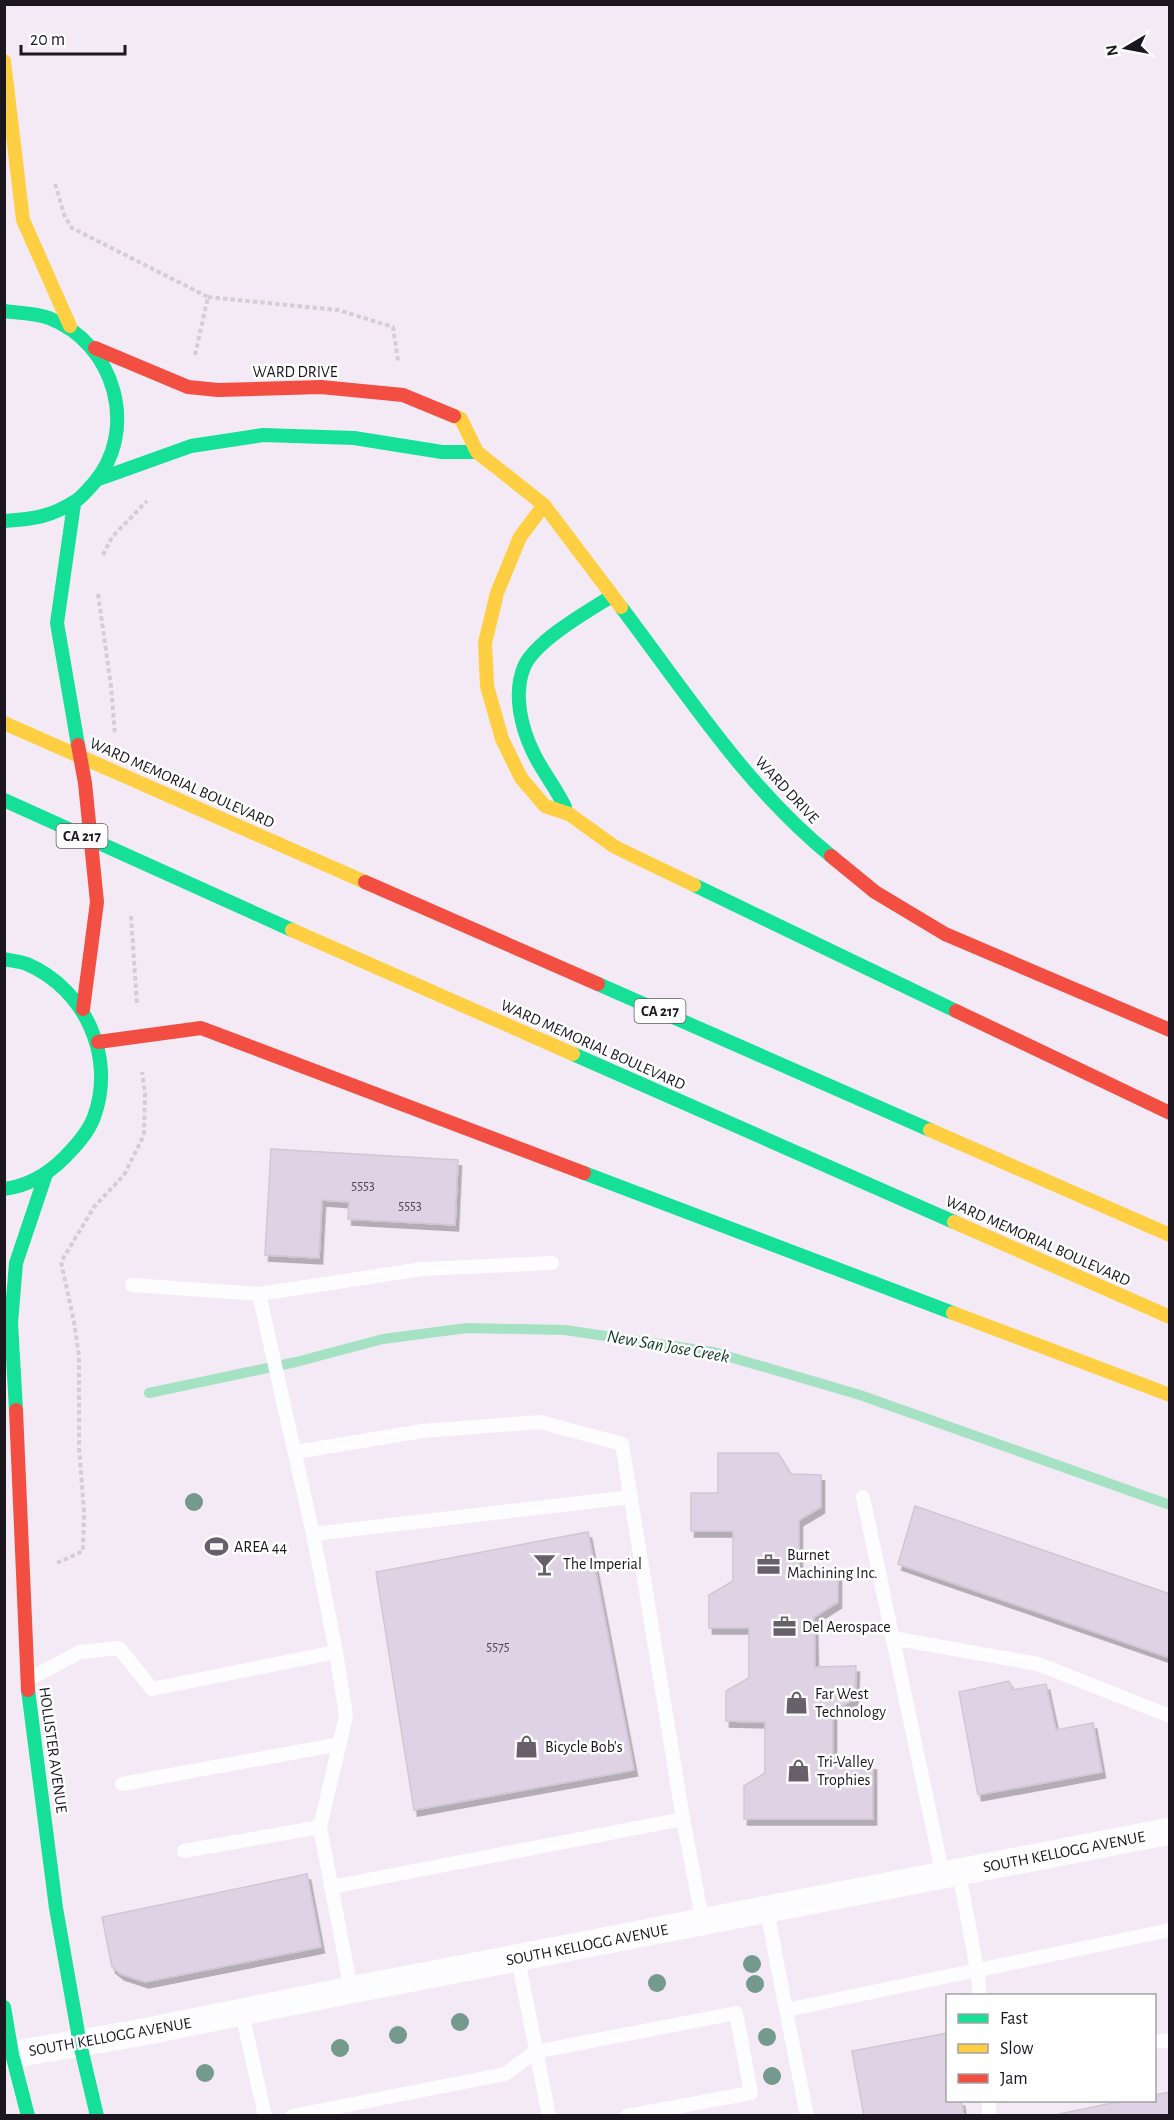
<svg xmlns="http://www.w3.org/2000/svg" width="1174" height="2120" font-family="'Alegreya Sans',sans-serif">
  <defs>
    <filter id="shadow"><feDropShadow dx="3.5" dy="6" stdDeviation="0" flood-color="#0004"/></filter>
  </defs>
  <rect width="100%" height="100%" fill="#f3eaf6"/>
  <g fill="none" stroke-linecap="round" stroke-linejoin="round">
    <!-- stream -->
    <polyline stroke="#a4e2c3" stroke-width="10" points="149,1393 296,1362 383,1339 467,1328 565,1330 713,1352 860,1395 1170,1505"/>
  </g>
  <!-- building -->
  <g fill="#e0d2e5" stroke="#cfc8d2" stroke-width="1.5" filter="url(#shadow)">
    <polygon points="271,1149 458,1160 455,1225 348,1219 349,1202 322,1200 319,1258 265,1255"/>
    <polygon points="718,1453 778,1453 791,1474 821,1475 821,1507 799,1520 799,1570 838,1570 838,1602 814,1617 815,1667 856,1666 855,1698 833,1712 833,1763 873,1764 873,1819 744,1819 744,1786 765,1773 765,1722 726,1721 726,1691 749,1678 749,1628 709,1628 709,1595 733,1581 733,1531 691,1531 691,1493 718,1493"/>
    <polygon points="915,1506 1170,1594 1170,1658 898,1564"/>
    <polygon points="588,1532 634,1770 414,1810 376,1572"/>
    <polygon points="1009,1681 1013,1690 1046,1684 1056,1730 1093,1723 1102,1772 978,1795 959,1692"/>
    <polygon points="307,1874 321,1947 145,1982 121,1974 112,1967 102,1917"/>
    <polygon points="948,2033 948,2100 961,2100 964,2116 864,2116 852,2051"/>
    <polygon points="1170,2092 1170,2116 1050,2116 1126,2100 1154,2100 1154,2095"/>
  </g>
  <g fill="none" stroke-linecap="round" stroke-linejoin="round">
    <!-- path -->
    <g stroke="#d2cfd3" stroke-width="4" stroke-dasharray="4.5 3" stroke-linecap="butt">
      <polyline points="55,184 65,217 72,228 208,297 195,355"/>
      <polyline points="208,297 338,310 393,327 398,361"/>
      <polyline points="103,555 112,537 147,501"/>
      <polyline points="98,594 111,686 115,735"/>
      <polyline points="131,916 137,1004"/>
      <polyline points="57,1563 83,1551 84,1512 79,1447 79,1356 74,1322 61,1262 94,1207 124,1175 144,1135 145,1093 142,1072"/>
    </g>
    <!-- lane -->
    <g stroke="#fdfcfe" stroke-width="14">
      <polyline points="132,1285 259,1294 313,1534 336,1652 346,1716 320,1827 351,1990"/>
      <polyline points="259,1294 422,1269 552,1263"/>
      <polyline points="295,1452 423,1431 540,1422 622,1444 683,1819 703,1923"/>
      <polyline points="863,1497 943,1876"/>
      <polyline points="313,1534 631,1497"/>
      <polyline points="892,1638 1038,1664 1170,1716"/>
      <polyline points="29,1679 80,1652 119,1648 152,1689 336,1652"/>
      <polyline points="122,1784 340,1744"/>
      <polyline points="184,1851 320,1827"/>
      <polyline points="959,1873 977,1969 980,1996"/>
      <polyline points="331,1887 683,1819"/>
      <polyline points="767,1910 786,2010 1170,1930"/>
      <polyline points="518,1959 549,2116"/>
      <polyline points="786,2010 807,2116"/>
      <polyline points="242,2013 265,2116"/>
      <polyline points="1154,2042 1170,2040"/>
      <polyline points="292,2116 505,2074 535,2052 736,2013 751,2093 627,2116"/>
      <polyline points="989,2116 989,2100"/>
    </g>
    <!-- street -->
    <polyline stroke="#fdfcfe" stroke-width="27" points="4,2056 138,2033 351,1990 1170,1831"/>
    <!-- fast -->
    <g stroke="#16e098" stroke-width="14">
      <path d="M 4,311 C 18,313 36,313 49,318 C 115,343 140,431 93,484 C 88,489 83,496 77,500 C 51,517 34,519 4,521"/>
      <polyline points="99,479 191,446 263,435 354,438 442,452 477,452"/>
      <polyline points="74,504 57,623 78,745"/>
      <path d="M 621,607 C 686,693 747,788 831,856"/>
      <polyline points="4,800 292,930"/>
      <path d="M 565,807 C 556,788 542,771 533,752 C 521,727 513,694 524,667 C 535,641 588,611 612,596"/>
      <polyline points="694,885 956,1011"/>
      <path d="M 4,959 C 11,961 20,961 27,964 C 85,989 116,1057 94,1117 C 88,1133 76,1146 64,1158 C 48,1174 27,1186 4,1189"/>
      <polyline points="598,984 930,1130"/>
      <polyline points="573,1054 954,1222"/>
      <polyline points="584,1173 953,1313"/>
      <polyline points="16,1410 11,1323 16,1263 46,1174"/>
      <polyline points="28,1690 56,1908 80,2044 97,2116"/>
      <polyline points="4,2007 12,2054 28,2116"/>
    </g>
    <!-- slow -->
    <g stroke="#ffcf43" stroke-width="14">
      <polyline points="4,61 23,220 70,326"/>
      <polyline points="454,416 461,419 477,452 544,505 621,607"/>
      <polyline points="544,505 520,537 497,593 485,643 487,686 502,739 521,778 545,806 569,814 615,847 694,885"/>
      <polyline points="4,723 365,882"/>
      <polyline points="292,930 573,1054"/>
      <polyline points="930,1130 1170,1235"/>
      <polyline points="954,1222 1170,1317"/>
      <polyline points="953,1313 1170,1395"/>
    </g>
    <!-- jam -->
    <g stroke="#f24e42" stroke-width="14">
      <polyline points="95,348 188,387 218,390 321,387 403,395 454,416"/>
      <polyline points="78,745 85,783 97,902 83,1009"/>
      <polyline points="831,856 875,892 945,934 1170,1030"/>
      <polyline points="365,882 598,984"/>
      <polyline points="956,1011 1170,1113"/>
      <polyline points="98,1042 201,1028 584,1173"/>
      <polyline points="16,1410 28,1690"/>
    </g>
  </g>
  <!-- trees -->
  <g fill="#74998d">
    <circle cx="194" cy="1502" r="9"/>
    <circle cx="752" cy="1964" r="9"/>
    <circle cx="657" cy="1983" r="9"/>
    <circle cx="755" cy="1984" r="9"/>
    <circle cx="460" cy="2022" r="9"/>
    <circle cx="398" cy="2035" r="9"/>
    <circle cx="767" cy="2037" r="9"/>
    <circle cx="340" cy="2048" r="9"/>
    <circle cx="205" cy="2073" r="9"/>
    <circle cx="772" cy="2076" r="9"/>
  </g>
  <!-- icons -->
  <defs>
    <symbol id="stadium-bare" viewBox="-9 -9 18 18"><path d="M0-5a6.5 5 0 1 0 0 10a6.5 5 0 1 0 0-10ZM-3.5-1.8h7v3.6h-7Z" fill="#67606a" stroke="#fff" stroke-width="2.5" paint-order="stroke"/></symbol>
    <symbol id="bar-bare" viewBox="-9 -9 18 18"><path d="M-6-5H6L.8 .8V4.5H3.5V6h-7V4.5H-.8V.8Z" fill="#67606a" stroke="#fff" stroke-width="2.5" paint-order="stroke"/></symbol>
    <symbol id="office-bare" viewBox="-9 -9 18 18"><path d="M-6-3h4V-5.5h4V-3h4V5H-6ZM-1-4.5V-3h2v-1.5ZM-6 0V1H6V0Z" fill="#67606a" stroke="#fff" stroke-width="2.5" paint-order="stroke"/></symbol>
    <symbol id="shop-bare" viewBox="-9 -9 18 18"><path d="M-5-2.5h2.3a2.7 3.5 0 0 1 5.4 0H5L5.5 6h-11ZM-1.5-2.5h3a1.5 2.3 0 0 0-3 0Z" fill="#67606a" stroke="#fff" stroke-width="2.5" paint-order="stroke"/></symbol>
  </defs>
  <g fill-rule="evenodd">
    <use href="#stadium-bare" x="200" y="1530" width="33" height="33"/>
    <use href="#bar-bare" x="528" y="1548" width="33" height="33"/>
    <use href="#office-bare" x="752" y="1548" width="33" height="33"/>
    <use href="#office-bare" x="768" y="1610" width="33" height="33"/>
    <use href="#shop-bare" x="780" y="1686" width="33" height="33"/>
    <use href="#shop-bare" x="510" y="1730" width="33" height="33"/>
    <use href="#shop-bare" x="782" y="1754" width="33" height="33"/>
  </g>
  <g text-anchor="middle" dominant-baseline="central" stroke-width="5" stroke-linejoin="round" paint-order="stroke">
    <!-- number labels -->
    <g font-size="14" fill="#4f4752">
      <text x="363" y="1186">5553</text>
      <text x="410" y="1206">5553</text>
      <text x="498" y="1647">5575</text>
    </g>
    <!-- shield labels -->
    <g fill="#fff" stroke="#605c62" stroke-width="1.5">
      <rect x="56.5" y="824" width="51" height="24" rx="4.5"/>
      <rect x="634.5" y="999" width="51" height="24" rx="4.5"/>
    </g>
    <g font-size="15" font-weight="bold" fill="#1c161f">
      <text x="82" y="836">CA 217</text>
      <text x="660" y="1011">CA 217</text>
    </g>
    <!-- street labels -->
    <g font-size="16" fill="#1c161f" stroke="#fff">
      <text x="295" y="372">WARD DRIVE</text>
      <text transform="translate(182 783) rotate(24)">WARD MEMORIAL BOULEVARD</text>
      <text transform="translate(787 790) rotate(47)">WARD DRIVE</text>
      <text transform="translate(593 1045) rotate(24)">WARD MEMORIAL BOULEVARD</text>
      <text transform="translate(1038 1241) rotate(24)">WARD MEMORIAL BOULEVARD</text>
      <text transform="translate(53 1750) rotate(82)">HOLLISTER AVENUE</text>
      <text transform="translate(1064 1852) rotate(-11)">SOUTH KELLOGG AVENUE</text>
      <text transform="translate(587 1945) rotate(-11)">SOUTH KELLOGG AVENUE</text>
      <text transform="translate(110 2037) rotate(-10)">SOUTH KELLOGG AVENUE</text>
    </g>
    <!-- poi labels -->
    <g font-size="16" fill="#1c161f" stroke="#fff" text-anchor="start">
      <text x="234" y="1547">AREA 44</text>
      <text x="787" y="1555">Burnet<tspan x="787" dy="18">Machining Inc.</tspan></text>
      <text x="563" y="1564">The Imperial</text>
      <text x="802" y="1627">Del Aerospace</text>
      <text x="815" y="1694">Far West<tspan x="815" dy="18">Technology</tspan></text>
      <text x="545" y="1747">Bicycle Bob's</text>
      <text x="817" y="1762">Tri-Valley<tspan x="817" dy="18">Trophies</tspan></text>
    </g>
    <!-- water labels -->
    <g font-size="18" font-style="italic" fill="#0f3825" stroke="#fff">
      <text transform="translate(668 1347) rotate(10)">New San Jose Creek</text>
    </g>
  </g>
  <!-- border -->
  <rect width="1174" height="2120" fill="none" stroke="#1c161f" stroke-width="12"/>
  <!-- legend -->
  <rect x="946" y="1994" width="210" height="108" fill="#ffffff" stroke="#a4a2a5" stroke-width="1.5"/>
  <rect x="958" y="2014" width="30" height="9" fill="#16e098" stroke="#a4a2a5" stroke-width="1.5"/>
  <text x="1000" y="2024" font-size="18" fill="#1c161f">Fast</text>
  <rect x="958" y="2044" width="30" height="9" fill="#ffcf43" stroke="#a4a2a5" stroke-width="1.5"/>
  <text x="1000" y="2054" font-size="18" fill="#1c161f">Slow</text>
  <rect x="958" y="2074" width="30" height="9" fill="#f24e42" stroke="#a4a2a5" stroke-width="1.5"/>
  <text x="1000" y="2084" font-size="18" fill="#1c161f">Jam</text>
  <!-- north arrow -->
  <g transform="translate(1126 48) rotate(260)" stroke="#ffffff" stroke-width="4.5" paint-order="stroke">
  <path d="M0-4.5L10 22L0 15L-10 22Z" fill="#1c161f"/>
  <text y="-9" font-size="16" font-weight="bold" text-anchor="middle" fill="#1c161f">N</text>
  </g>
  <!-- scale -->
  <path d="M21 45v9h104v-9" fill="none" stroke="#1c161f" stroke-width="3"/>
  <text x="30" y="45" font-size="18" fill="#1c161f" stroke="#ffffff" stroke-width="4.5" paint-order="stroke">20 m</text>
</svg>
